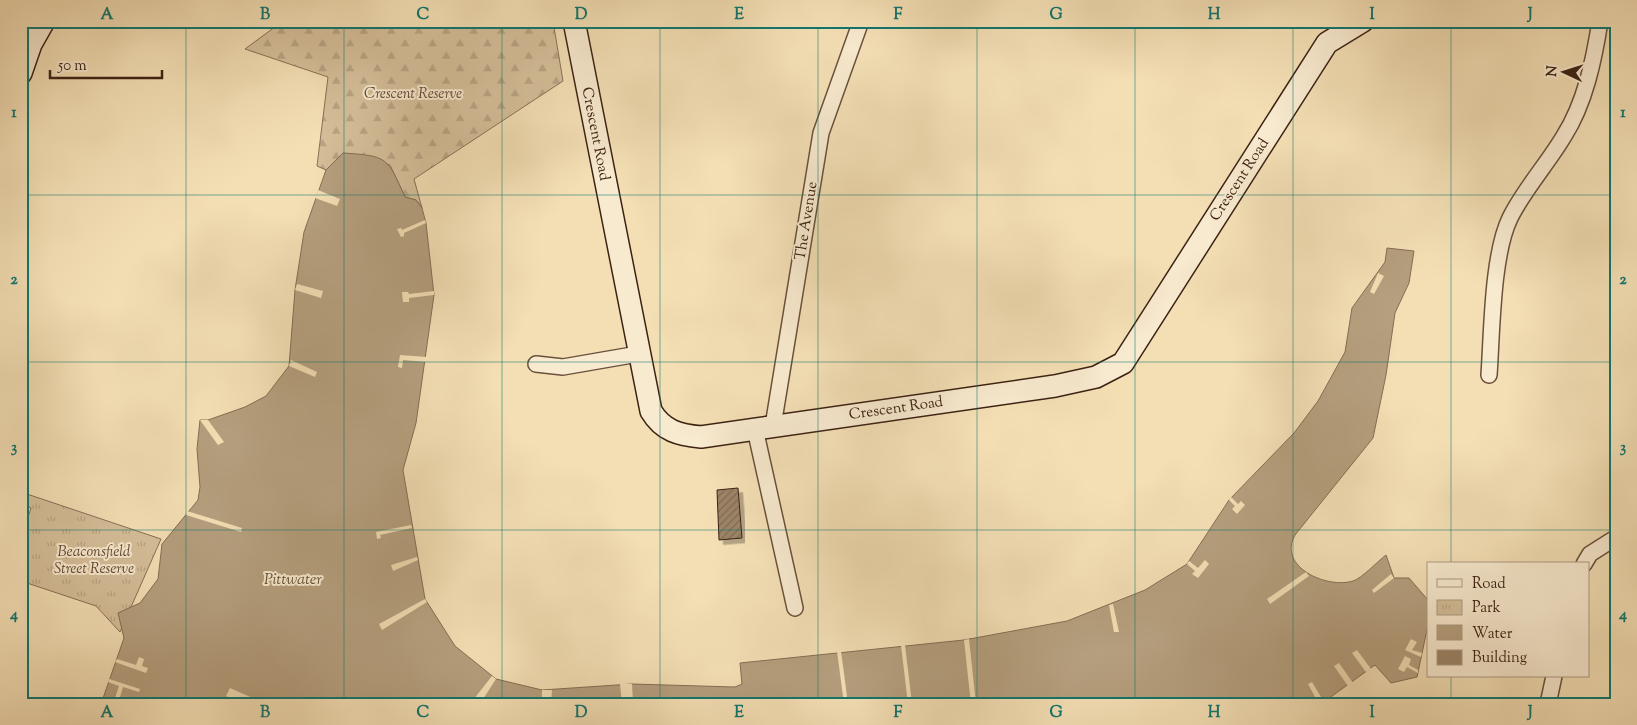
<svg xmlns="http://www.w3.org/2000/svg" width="1637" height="725" font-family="'Sorts Mill Goudy',serif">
  <defs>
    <pattern id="forest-firs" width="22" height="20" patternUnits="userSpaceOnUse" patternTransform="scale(1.25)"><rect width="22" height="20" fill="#d5bf9a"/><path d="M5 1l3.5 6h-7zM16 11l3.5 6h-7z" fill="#b8a484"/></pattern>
    <pattern id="park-tufts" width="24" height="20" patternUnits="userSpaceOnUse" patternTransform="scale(1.25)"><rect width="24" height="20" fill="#d5bf9a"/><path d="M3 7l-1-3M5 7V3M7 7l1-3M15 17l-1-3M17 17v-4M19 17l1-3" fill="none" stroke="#b8a484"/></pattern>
    <pattern id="building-hatch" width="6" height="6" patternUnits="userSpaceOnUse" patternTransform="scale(1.25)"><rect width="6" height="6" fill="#9c8468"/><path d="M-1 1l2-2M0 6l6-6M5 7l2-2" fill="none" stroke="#806c54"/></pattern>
    <filter id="shadow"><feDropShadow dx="4.5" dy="4.5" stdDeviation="0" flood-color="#0004"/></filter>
  </defs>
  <rect width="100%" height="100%" fill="#f4dfb5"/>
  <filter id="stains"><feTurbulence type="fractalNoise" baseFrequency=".004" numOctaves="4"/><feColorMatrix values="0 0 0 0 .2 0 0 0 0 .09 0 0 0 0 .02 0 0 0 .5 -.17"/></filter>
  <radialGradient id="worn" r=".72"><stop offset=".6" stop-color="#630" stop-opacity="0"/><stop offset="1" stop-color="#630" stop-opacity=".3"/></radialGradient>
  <!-- forest -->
  <polygon fill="url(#forest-firs)" stroke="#887057" points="283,21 553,21 563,81 414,179 422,208 416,200 405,197 390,165 343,153 326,170 317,166 328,77 245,49"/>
  <!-- park -->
  <polygon fill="url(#park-tufts)" stroke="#887057" points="21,492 161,539 120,632 96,606 21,581 21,538 31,508 21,504"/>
  <!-- water -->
  <path fill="#b59f7e" stroke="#856d54" d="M 343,153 C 388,156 387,157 405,197 L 416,200 L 422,208 L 426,223 L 434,295 L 416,423 L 403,470 L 425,599 L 455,646 L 496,679 L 542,690 L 632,684 L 735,687 L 742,684 L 740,663 L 964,640 L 1067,621 L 1145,590 L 1187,564 L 1229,500 L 1294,433 L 1318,401 L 1345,352 L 1352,308 L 1385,262 L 1387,248 L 1414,251 L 1409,283 L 1395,313 L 1386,375 L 1373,438 L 1295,535 C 1277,567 1327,589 1353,581 C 1361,579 1378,561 1386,555 L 1394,578 L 1409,578 L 1428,600 L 1428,625 L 1417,677 L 1391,683 L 1375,665 L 1321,704 L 101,704 L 124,638 L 118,613 L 140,603 L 158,579 L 162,544 L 198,500 L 200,487 L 197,449 L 200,420 L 208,420 L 245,407 L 266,396 L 289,366 L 295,290 L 304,232 L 326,170 Z"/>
  <!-- pier -->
  <g fill="#f4dfb5">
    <polygon points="318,190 340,199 337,206 315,198"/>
    <polygon points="425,220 426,223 404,233 404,236 401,237 397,229 401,228 402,230"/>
    <polygon points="1378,273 1384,276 1374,294 1370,292"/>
    <polygon points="297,284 323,291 321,298 295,290"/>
    <polygon points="434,291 434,295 409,298 409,302 403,302 402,292 408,292 409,294"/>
    <polygon points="400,355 427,357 427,362 403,360 402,368 398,367"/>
    <polygon points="291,360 317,372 315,377 289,366"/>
    <polygon points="200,420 208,420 224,442 218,445"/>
    <polygon points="1231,497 1238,504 1241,501 1245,505 1237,514 1232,509 1235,506 1229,500"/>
    <polygon points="187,511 242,528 241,532 186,515"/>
    <polygon points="411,525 412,528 380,535 381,538 377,539 376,532"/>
    <polygon points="417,557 418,560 393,571 391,565"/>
    <polygon points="1205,560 1209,564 1198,578 1192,574 1195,571 1187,564 1189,561 1198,568"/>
    <polygon points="1306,572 1309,576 1270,604 1267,599"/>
    <polygon points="1391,574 1394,578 1374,593 1372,590"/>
    <polygon points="425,599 427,602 382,630 379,624"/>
    <polygon points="1113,604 1119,632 1114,632 1109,605"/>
    <polygon points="969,639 976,704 971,704 964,640"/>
    <polygon points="1411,639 1417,642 1412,650 1422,653 1421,657 1405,650"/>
    <polygon points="901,645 905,645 912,704 908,704"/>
    <polygon points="1357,650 1371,669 1366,672 1352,653"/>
    <polygon points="837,651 841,651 848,704 844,704"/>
    <polygon points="1405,656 1411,659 1409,665 1418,670 1418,673 1407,667 1404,672 1398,669"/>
    <polygon points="139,657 144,659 142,666 148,668 146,673 115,662 117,659 136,665"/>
    <polygon points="1339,663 1353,683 1348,686 1334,666"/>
    <polygon points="492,676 496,679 480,704 470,704"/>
    <polygon points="109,679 140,689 139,692 123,687 118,704 113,704 119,686 108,682"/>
    <polygon points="1312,682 1324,702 1321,704 1319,704 1308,684"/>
    <polygon points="620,684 632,684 633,702 622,704"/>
    <polygon points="230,688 266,704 242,704 226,696"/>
    <polygon points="542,690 552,690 551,704 542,704"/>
  </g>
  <!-- building -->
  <polygon fill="url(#building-hatch)" stroke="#3c2214" filter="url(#shadow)" points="738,488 742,538 719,540 717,490"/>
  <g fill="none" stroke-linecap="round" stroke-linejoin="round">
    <defs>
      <g id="street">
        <polyline points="536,364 563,367 638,354"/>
        <path d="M 1489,375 C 1492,333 1492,255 1510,218 C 1523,191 1548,163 1564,136 C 1585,103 1594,60 1600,21"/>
        <polyline points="773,426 821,133 861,21"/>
        <polyline points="755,429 795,608"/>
        <polyline points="1584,564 1590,554 1612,540"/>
        <polyline points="1548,704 1554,676"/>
      </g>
      <g id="secondary">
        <path d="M 574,21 L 651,411 C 663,431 679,435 701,437 L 1055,386 L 1096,377 L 1123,363 L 1327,43 L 1363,21"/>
        <polyline points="21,73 31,44 44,21"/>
      </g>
    </defs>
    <!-- street casing -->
    <use href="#street" stroke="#6a513c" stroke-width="18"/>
    <!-- secondary casing -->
    <use href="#secondary" stroke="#3c2214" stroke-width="24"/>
    <!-- street -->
    <use href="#street" stroke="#f8eacf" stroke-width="15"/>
    <!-- secondary -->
    <use href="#secondary" stroke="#f8eacf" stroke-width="21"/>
  </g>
  <!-- grid -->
  <path fill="none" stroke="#0f766e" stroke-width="1" stroke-opacity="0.55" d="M 186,21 L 186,704M 344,21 L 344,704M 502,21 L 502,704M 660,21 L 660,704M 818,21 L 818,704M 977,21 L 977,704M 1135,21 L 1135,704M 1293,21 L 1293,704M 1451,21 L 1451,564M 21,195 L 1616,195M 21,362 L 1616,362M 21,530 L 1616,530M 1451,676 L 1451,704"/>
  <g text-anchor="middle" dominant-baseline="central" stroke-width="4" stroke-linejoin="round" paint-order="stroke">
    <!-- park labels -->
    <g font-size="15" font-style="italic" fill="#624936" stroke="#f8eacf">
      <text x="413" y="94">Crescent Reserve</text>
      <text x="94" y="552">Beaconsfield<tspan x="94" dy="17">Street Reserve</tspan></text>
    </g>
    <!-- street labels -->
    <g font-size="15" fill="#3c2214" stroke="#f8eacf">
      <text transform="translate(595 134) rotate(79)">Crescent Road</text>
      <text transform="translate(1240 180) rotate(-57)">Crescent Road</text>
      <text transform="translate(807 221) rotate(-81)">The Avenue</text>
      <text transform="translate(896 409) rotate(-8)">Crescent Road</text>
    </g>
    <!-- water labels -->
    <g font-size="16" font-style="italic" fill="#664e39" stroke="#f8eacf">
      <text x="293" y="580">Pittwater</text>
    </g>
  </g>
  <!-- margin -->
  <rect width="1637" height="725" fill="none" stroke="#f4dfb5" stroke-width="55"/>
  <!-- legend -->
  <rect x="1427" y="562" width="162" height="115" fill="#f8eacf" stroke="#ad9a84"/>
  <rect x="1437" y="579" width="25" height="8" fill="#f8eacf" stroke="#ad9a84"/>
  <text x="1472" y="588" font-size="15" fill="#3c2214">Road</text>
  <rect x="1437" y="600" width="25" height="15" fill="url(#park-tufts)" stroke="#ad9a84"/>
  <text x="1472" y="612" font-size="15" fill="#3c2214">Park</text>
  <rect x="1437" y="625" width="25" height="15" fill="#b59f7e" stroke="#ad9a84"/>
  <text x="1472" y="638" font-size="15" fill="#3c2214">Water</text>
  <rect x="1437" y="650" width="25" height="15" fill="#9c8468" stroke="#ad9a84"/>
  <text x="1472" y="662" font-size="15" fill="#3c2214">Building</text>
  <!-- north arrow -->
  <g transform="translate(1564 72) rotate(274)" stroke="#f8eacf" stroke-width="4" paint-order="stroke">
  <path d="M0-4L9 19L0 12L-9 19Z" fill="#3c2214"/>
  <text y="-8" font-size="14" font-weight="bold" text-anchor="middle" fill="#3c2214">N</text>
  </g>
  <!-- scale -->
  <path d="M50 70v8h112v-8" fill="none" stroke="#3c2214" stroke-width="2.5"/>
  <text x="58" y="70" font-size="15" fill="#3c2214" stroke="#f8eacf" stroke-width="4" paint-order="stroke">50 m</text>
  <rect x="28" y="28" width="1582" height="670" fill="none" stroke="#0f766e" stroke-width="2"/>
  <g font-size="16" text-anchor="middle" font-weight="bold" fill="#0f766e">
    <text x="107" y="19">A</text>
    <text x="265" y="19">B</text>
    <text x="423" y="19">C</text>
    <text x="581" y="19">D</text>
    <text x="739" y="19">E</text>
    <text x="898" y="19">F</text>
    <text x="1056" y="19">G</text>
    <text x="1214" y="19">H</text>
    <text x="1372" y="19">I</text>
    <text x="1530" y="19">J</text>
    <text x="14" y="117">1</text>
    <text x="1623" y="117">1</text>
    <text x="14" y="284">2</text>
    <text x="1623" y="284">2</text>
    <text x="14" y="452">3</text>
    <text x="1623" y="452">3</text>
    <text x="14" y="619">4</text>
    <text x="1623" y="619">4</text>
    <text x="107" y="717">A</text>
    <text x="265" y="717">B</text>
    <text x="423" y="717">C</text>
    <text x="581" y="717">D</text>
    <text x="739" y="717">E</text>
    <text x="898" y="717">F</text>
    <text x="1056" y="717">G</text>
    <text x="1214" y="717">H</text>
    <text x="1372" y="717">I</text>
    <text x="1530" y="717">J</text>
  </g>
  <rect width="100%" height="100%" filter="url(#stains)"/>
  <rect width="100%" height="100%" fill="url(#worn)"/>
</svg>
